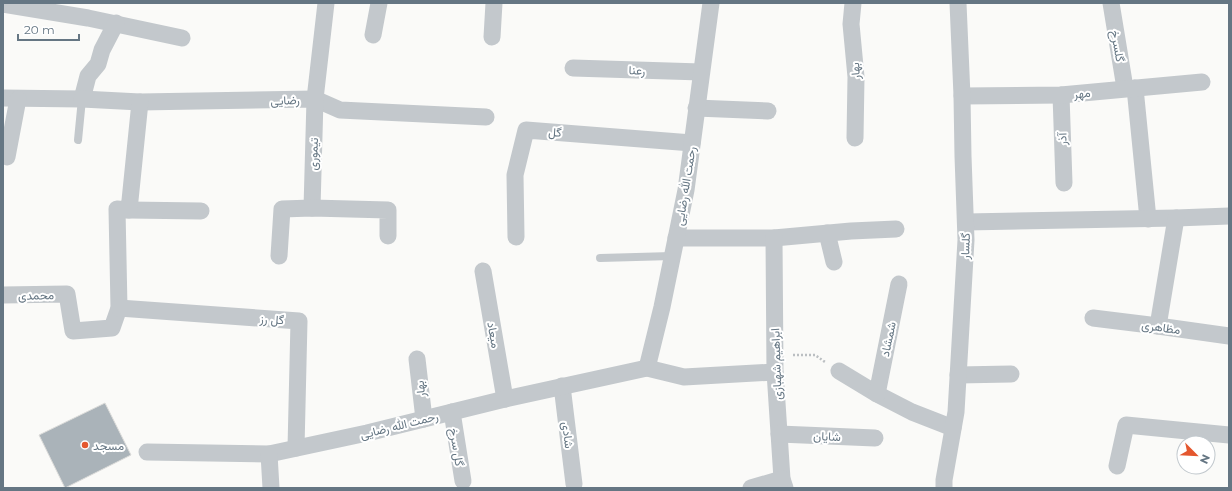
<svg xmlns="http://www.w3.org/2000/svg" width="1232" height="491" font-family="Montserrat,Vazirmatn,sans-serif">
  <rect width="100%" height="100%" fill="#fafaf8"/>
  <!-- building -->
  <polygon fill="#aab3b9" stroke="#dcdcda" points="105,403 131,455 65,488 39,435"/>
  <g fill="none" stroke-linecap="round" stroke-linejoin="round">
    <!-- path -->
    <polyline stroke="#bbbfc2" stroke-width="2.5" stroke-dasharray="2 2" stroke-linecap="butt" points="793,355 815,355 825,362"/>
    <!-- service -->
    <g stroke="#c3c8cc" stroke-width="8">
      <polyline points="78,140 82,99"/>
      <polyline points="600,258 672,256"/>
    </g>
    <!-- minor -->
    <g stroke="#c3c8cc" stroke-width="17">
      <polyline points="853,3 851,24 856,77 855,138"/>
      <polyline points="1111,3 1125,88"/>
      <polyline points="3,4 88,18 182,38"/>
      <polyline points="373,35 379,3"/>
      <polyline points="492,37 494,3"/>
      <polyline points="573,68 701,72"/>
      <polyline points="1135,88 1148,219"/>
      <polyline points="1061,95 1064,183"/>
      <polyline points="962,96 1061,95 1202,82"/>
      <polyline points="3,98 82,99 88,76 98,64 102,50 116,23"/>
      <polyline points="82,99 140,102 315,99 340,110 486,117"/>
      <polyline points="696,108 768,111"/>
      <polyline points="7,157 18,99"/>
      <polyline points="312,208 315,99 326,3"/>
      <polyline points="129,210 201,211"/>
      <polyline points="966,222 1176,218 1229,216"/>
      <polyline points="827,233 834,262"/>
      <polyline points="516,237 515,175 526,130 692,143"/>
      <polyline points="676,238 774,238 851,231 896,229"/>
      <polyline points="774,238 775,372 782,479 785,488"/>
      <polyline points="279,256 282,209 312,208 388,210 388,236"/>
      <polyline points="483,271 505,399"/>
      <polyline points="3,295 67,294 73,331 112,328 119,308 117,209 129,210 140,102"/>
      <polyline points="119,308 299,321 296,448"/>
      <polyline points="1093,318 1158,326 1229,336"/>
      <polyline points="1158,326 1176,218"/>
      <polyline points="417,359 424,419"/>
      <polyline points="647,368 662,307 686,190 711,3"/>
      <polyline points="839,371 877,394 912,412 953,428"/>
      <polyline points="958,375 1011,374"/>
      <polyline points="562,386 574,484"/>
      <polyline points="877,394 899,284"/>
      <polyline points="452,412 463,481"/>
      <polyline points="779,434 875,438"/>
      <polyline points="147,452 269,454 367,433 505,399 647,368 684,377 775,372"/>
      <polyline points="269,454 271,488"/>
      <polyline points="1117,466 1126,425 1229,435"/>
      <polyline points="751,488 782,479"/>
      <polyline points="944,488 944,480 956,412 966,240 963,156 962,96 958,3"/>
    </g>
  </g>
  <!-- markers -->
  <circle fill="#e4572e" stroke="#fff" stroke-width="1.5" cx="85" cy="445" r="4"/>
  <g text-anchor="middle" dominant-baseline="central" stroke-width="4" stroke-linejoin="round" paint-order="stroke">
    <!-- street labels -->
    <g font-size="12" fill="#657683" stroke="#fff">
      <text transform="translate(1118 46) rotate(80)">گلسرخ</text>
      <text transform="translate(637 70) rotate(2)">رعنا</text>
      <text transform="translate(855 71) rotate(-94)">بهار</text>
      <text transform="translate(1082 93) rotate(-6)">مهر</text>
      <text transform="translate(285 100) rotate(-2)">رضایی</text>
      <text transform="translate(555 132) rotate(4)">گل</text>
      <text transform="translate(1062 139) rotate(-91)">آذر</text>
      <text transform="translate(313 154) rotate(-88)">تیموری</text>
      <text transform="translate(685 186) rotate(-81)">رحمت الله رضایی</text>
      <text transform="translate(965 246) rotate(-88)">گلسار</text>
      <text transform="translate(36 295) rotate(-1)">محمدی</text>
      <text transform="translate(272 319) rotate(4)">گل رز</text>
      <text transform="translate(1161 327) rotate(8)">مظاهری</text>
      <text transform="translate(494 335) rotate(80)">میعاد</text>
      <text transform="translate(888 339) rotate(-78)">شمشاد</text>
      <text transform="translate(776 364) rotate(-92)">ابراهیم شهبازی</text>
      <text transform="translate(420 389) rotate(-97)">بهار</text>
      <text transform="translate(399 425) rotate(-14)">رحمت الله رضایی</text>
      <text transform="translate(568 435) rotate(83)">شادی</text>
      <text transform="translate(827 436) rotate(2)">شایان</text>
      <text transform="translate(457 447) rotate(81)">گل سرخ</text>
    </g>
    <!-- poi labels -->
    <g font-size="12" fill="#657683" stroke="#fff" text-anchor="start">
      <text x="93" y="445">مسجد</text>
    </g>
  </g>
  <!-- border -->
  <rect width="1232" height="491" fill="none" stroke="#657683" stroke-width="8"/>
  <!-- north arrow -->
  <g transform="translate(1196 455) rotate(114)"><circle r="19" fill="#ffffff" stroke="#c1c8cd"/>
  <path d="M0-3L7 15L0 10L-7 15Z" fill="#e4572e"/>
  <text y="-6" font-size="11" font-weight="bold" text-anchor="middle" fill="#657683">N</text>
  </g>
  <!-- scale -->
  <path d="M18 34v6h61v-6" fill="none" stroke="#657683" stroke-width="2"/>
  <text x="24" y="34" font-size="12" fill="#657683" stroke="#ffffff" stroke-width="3" paint-order="stroke">20 m</text>
</svg>
